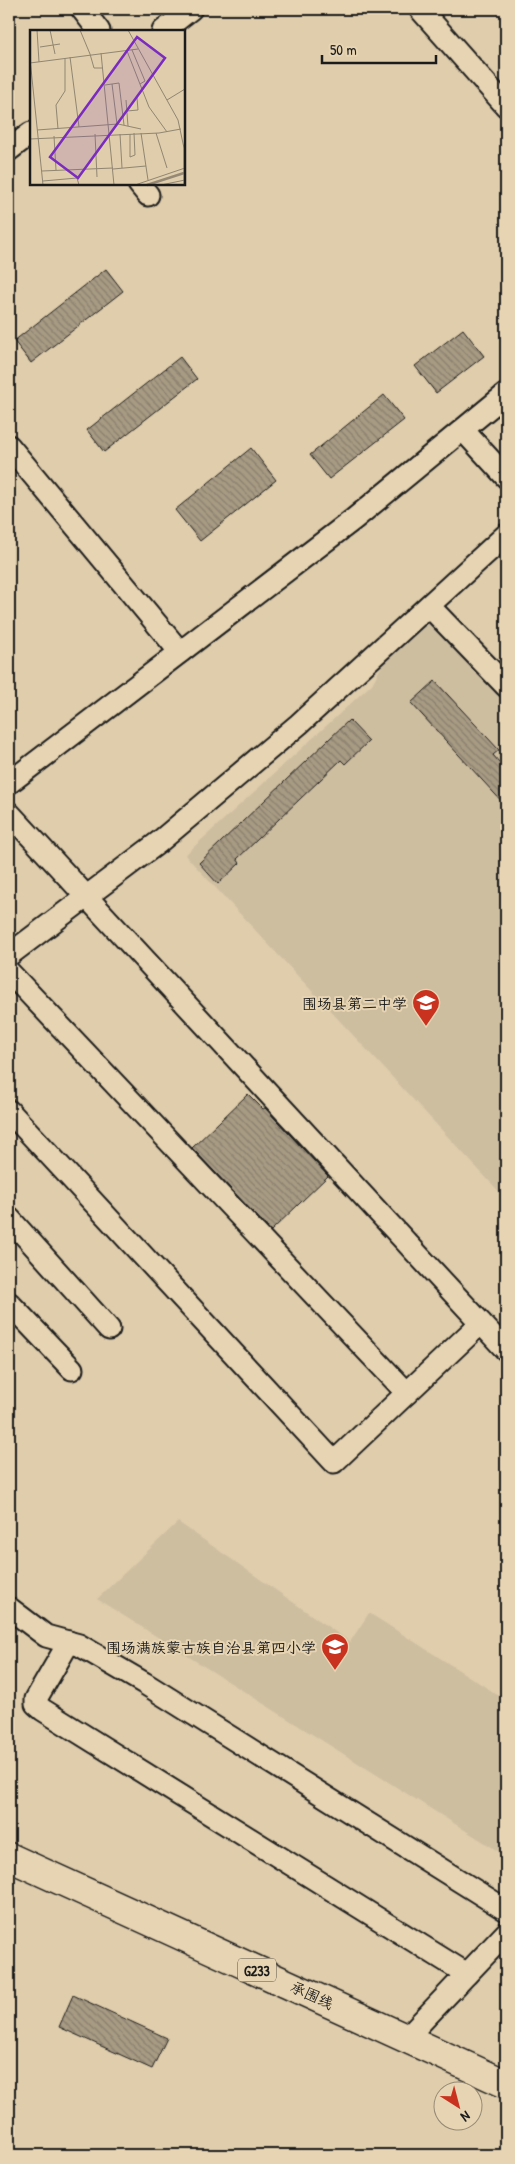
<svg xmlns="http://www.w3.org/2000/svg" width="515" height="2164" font-family="'Patrick Hand','LXGW WenKai TC',sans-serif">
  <defs>
    <pattern id="building-back-hatch" width="6" height="6" patternUnits="userSpaceOnUse" patternTransform="scale(1.25)"><rect width="6" height="6" fill="#a89b84"/><path d="M-1 5l2 2M0 0l6 6M5-1l2 2" fill="none" stroke="#887e6b"/></pattern>
  </defs>
  <rect width="100%" height="100%" fill="#dfcdac"/>
  <filter id="ink" filterUnits="userSpaceOnUse"><feTurbulence type="fractalNoise" baseFrequency=".02" numOctaves="2"/><feDisplacementMap in="SourceGraphic" scale="10" xChannelSelector="R" yChannelSelector="G"/><feConvolveMatrix kernelMatrix="1 2 1 2 8 2 1 2 1" color-interpolation-filters="sRGB"/></filter>
  <g filter="url(#ink)">
    <!-- built -->
    <g fill="#cebea0">
      <polygon points="428,617 506,698 506,1199 185,855 372,684 386,658"/>
      <polygon points="178,1522 350,1642 369,1613 506,1700 506,1856 97,1599"/>
    </g>
    <!-- building -->
    <g fill="url(#building-back-hatch)" stroke="#1c1c1c">
      <polygon points="106,269 123,291 31,363 14,341"/>
      <polygon points="463,329 484,356 436,393 415,366"/>
      <polygon points="180,357 197,379 104,452 87,430"/>
      <polygon points="384,395 404,420 329,479 310,455"/>
      <polygon points="251,448 276,480 200,541 175,510"/>
      <polygon points="435,681 499,750 493,755 506,770 506,806 411,703"/>
      <polygon points="349,720 369,741 345,764 341,760 237,859 240,863 218,884 199,863"/>
      <polygon points="248,1094 263,1109 265,1108 328,1176 271,1231 192,1148"/>
      <polygon points="73,1995 167,2038 152,2069 59,2027"/>
    </g>
    <g fill="none" stroke-linecap="round" stroke-linejoin="round">
      <defs>
        <g id="minor">
          <polyline points="82,9 99,31"/>
          <polyline points="420,9 506,106"/>
          <polyline points="163,31 191,9"/>
          <polyline points="9,150 31,133"/>
          <polyline points="139,184 148,195"/>
          <polyline points="463,430 506,477"/>
          <polyline points="9,446 180,652"/>
          <polyline points="429,606 506,686"/>
          <polyline points="9,783 354,519 506,394"/>
          <polyline points="9,813 506,1350"/>
          <polyline points="9,955 159,842 299,724 506,535"/>
          <polyline points="9,972 407,1393"/>
          <polyline points="9,1111 334,1462 481,1323"/>
          <polyline points="9,1218 109,1329"/>
          <polyline points="9,1303 72,1369"/>
          <polyline points="9,1608 46,1636 79,1645 144,1683 506,1910"/>
          <polyline points="69,1642 36,1699 36,1704 43,1710 467,1974"/>
          <polyline points="406,2038 506,1933"/>
        </g>
        <polyline id="highway" points="9,1857 506,2084"/>
      </defs>
      <!-- minor casing -->
      <use href="#minor" stroke="#1c1c1c" stroke-width="25"/>
      <!-- highway casing -->
      <use href="#highway" stroke="#1c1c1c" stroke-width="31"/>
      <!-- minor -->
      <use href="#minor" stroke="#e7d4b2" stroke-width="21"/>
      <!-- highway -->
      <use href="#highway" stroke="#e7d4b2" stroke-width="28"/>
    </g>
  </g>
  <!-- icons -->
  <defs>
    <symbol id="school-pin" viewBox="-11 -11 22 30"><path d="M0 17L-7.5 6A9.5 9.5 0 1 1 7.5 6Z" fill="#c8321e" stroke="#e7d4b2"/><path d="M0-5L7-2L0 1L-7-2ZM-4 1L0 2.5L4 1V4Q0 6-4 4Z" fill="#fff"/></symbol>
  </defs>
  <g fill-rule="evenodd">
    <use href="#school-pin" x="410" y="987" width="32" height="43"/>
    <use href="#school-pin" x="319" y="1631" width="32" height="43"/>
  </g>
  <g text-anchor="middle" dominant-baseline="central" stroke-width="4" stroke-linejoin="round" paint-order="stroke">
    <!-- shield labels -->
    <rect fill="#e7d4b2" stroke="#595349" stroke-width="1" x="238" y="1958.5" width="38" height="23" rx="4"/>
    <g font-size="14" font-weight="bold" fill="#1c1c1c">
      <text x="257" y="1970">G233</text>
    </g>
    <!-- poi labels -->
    <g font-size="15" fill="#1c1c1c" stroke="#e7d4b2" text-anchor="end">
      <text x="407" y="1003">围场县第二中学</text>
      <text x="316" y="1647">围场满族蒙古族自治县第四小学</text>
    </g>
    <!-- street labels -->
    <g font-size="15" fill="#1c1c1c" stroke="#e7d4b2">
      <text transform="translate(312 1995) rotate(25)">承围线</text>
    </g>
  </g>
  <!-- overview -->
  <g transform="translate(30 30)">
    <rect width="155" height="155" fill="#dfcdac"/>
    <path fill="none" stroke="#958975" stroke-width="2.5" d="M 117,155 L 154,143"/>
    <path fill="none" stroke="#918672" stroke-width="1" d="M 7,0 L 9,32M 20,0 L 25,24M 50,0 L 60,24M 98,0 L 148,90 L 154,118 L 154,155M 10,17 L 30,14M 102,20 L 115,51 L 110,54M 97,21 L 119,77 L 137,102M 71,23 L 84,155M 60,24 L 64,38 L 73,38M 40,27 L 49,97M 0,29 L 13,155M 0,33 L 108,19M 82,54 L 87,94M 75,55 L 89,53 L 94,95M 96,70 L 98,96M 137,70 L 155,59M 97,81 L 108,80 L 107,68M 28,99 L 26,75 L 35,61 L 35,28M 7,100 L 88,94 L 111,99M 111,103 L 118,150M 126,103 L 137,138M 65,104 L 67,147M 90,104 L 92,138M 100,104 L 100,127 L 105,125 L 104,103M 24,106 L 26,140M 0,109 L 129,103 L 151,99M 83,139 L 116,136M 12,141 L 83,138M 13,151 L 47,148 L 49,155M 105,155 L 155,138M 131,155 L 155,150"/>
    <path fill="#7b2cbf" fill-opacity="0.15" stroke="#7b2cbf" stroke-width="2.5" d="M 107,7 L 135,28 L 48,148 L 20,127 Z"/>
    <rect width="155" height="155" fill="none" stroke="#1c1c1c" stroke-width="2.5"/>
  </g>
  <!-- margin -->
  <rect width="515" height="2164" fill="none" stroke="#e7d4b2" stroke-width="30"/>
  <rect x="15" y="15" width="485" height="2134" fill="none" stroke="#1c1c1c" stroke-width="2" filter="url(#ink)"/>
  <!-- north arrow -->
  <g transform="translate(458 2106) rotate(144)"><circle r="24" fill="#e7d4b2" stroke="#968a76"/>
  <path d="M0-4L9 19L0 12L-9 19Z" fill="#c8321e"/>
  <text y="-8" font-size="14" font-weight="bold" text-anchor="middle" fill="#1c1c1c">N</text>
  </g>
  <!-- scale -->
  <path d="M322 55v8h114v-8" fill="none" stroke="#1c1c1c" stroke-width="2.5"/>
  <text x="330" y="55" font-size="15" fill="#1c1c1c" stroke="#e7d4b2" stroke-width="4" paint-order="stroke">50 m</text>
</svg>
